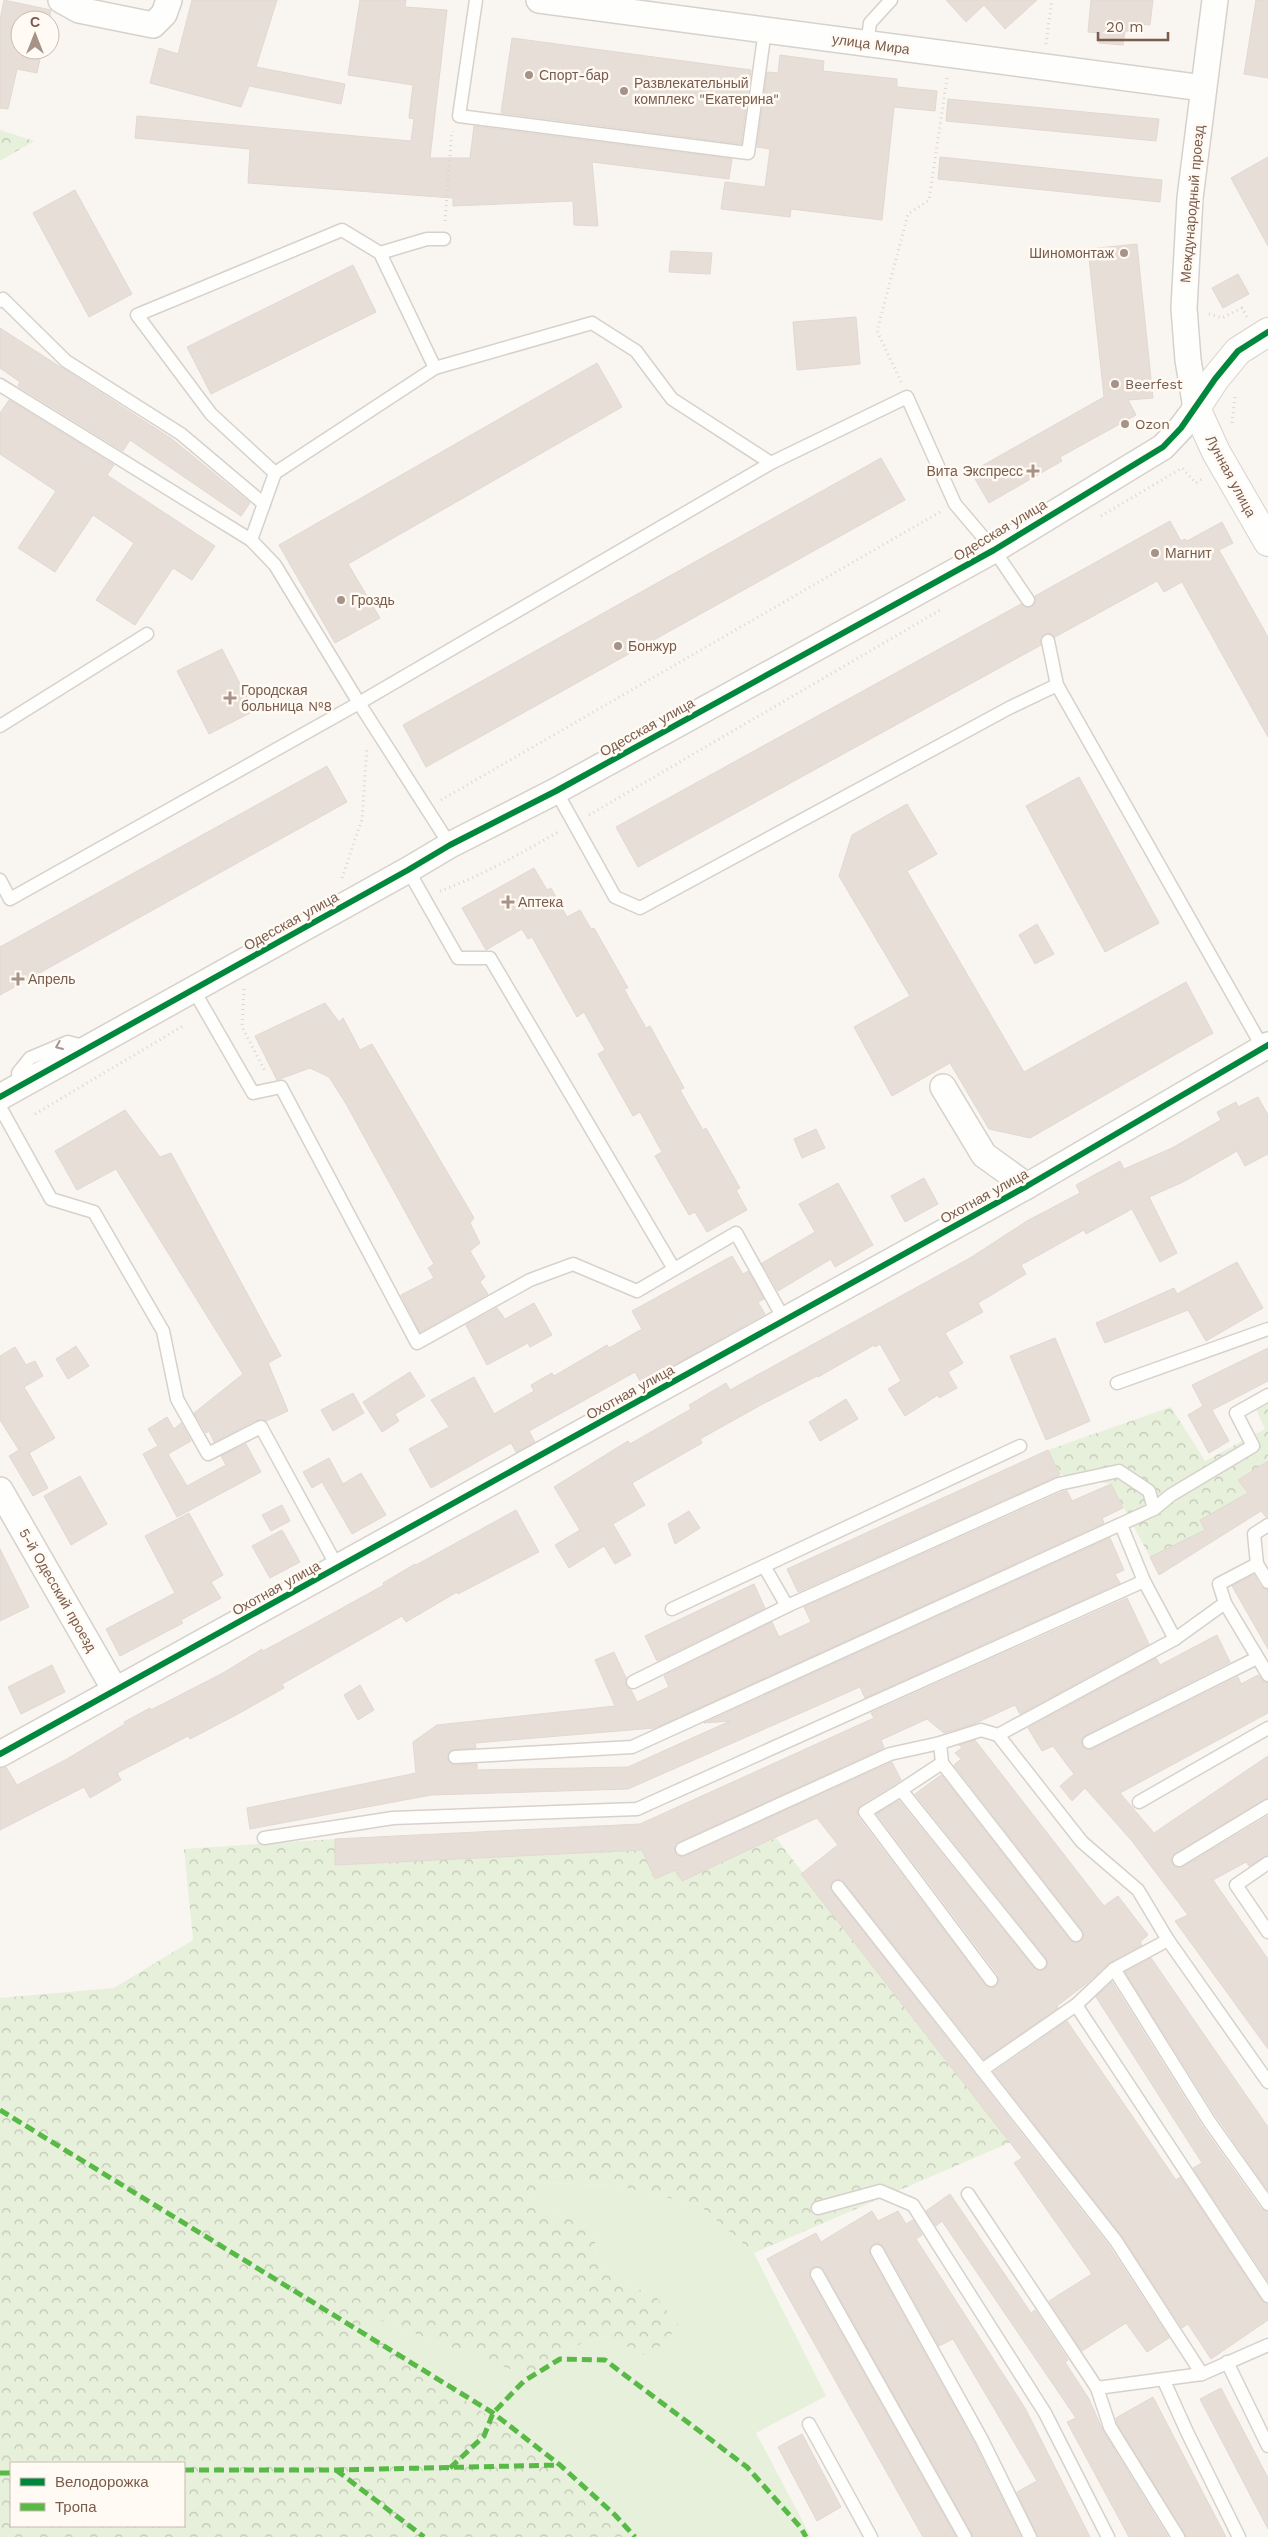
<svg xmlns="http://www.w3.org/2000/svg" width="1268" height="2537" font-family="'Work Sans',sans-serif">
  <defs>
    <pattern id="forest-crowns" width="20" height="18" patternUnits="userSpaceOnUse" patternTransform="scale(1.25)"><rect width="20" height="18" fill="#e7f0db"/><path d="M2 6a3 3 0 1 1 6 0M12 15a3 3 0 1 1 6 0" fill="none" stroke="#c0c6b4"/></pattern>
  </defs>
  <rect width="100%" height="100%" fill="#f9f5f0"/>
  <!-- grass -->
  <polygon fill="#e7f0db" points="540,2183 615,2185 699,2205 754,2253 826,2396 756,2433 811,2537 623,2537 539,2451 360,2327 371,2317 513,2370 536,2370 582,2343 609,2336 654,2294 623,2285 596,2259 594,2228 527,2204"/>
  <!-- forest -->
  <g fill="url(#forest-crowns)" fill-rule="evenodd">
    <polygon points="0,130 34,141 0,161"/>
    <polygon points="1268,1400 1268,1461 1238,1480 1248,1493 1200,1520 1205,1530 1150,1557 1111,1484 1059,1474 1048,1450 1171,1407 1205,1461 1265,1429 1255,1407"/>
    <path d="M 776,1838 L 1011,2142 L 754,2253 L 699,2205 L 615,2185 L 540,2183 L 527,2204 L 594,2228 L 596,2259 L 623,2285 L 654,2294 L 678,2325 L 664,2344 L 643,2355 L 608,2336 L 582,2343 L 536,2370 L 513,2370 L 371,2317 L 360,2327 L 539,2451 L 623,2537 L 0,2537 L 0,1998 L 114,1988 L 193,1940 L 184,1849 L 335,1839 L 336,1865 L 642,1850 L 655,1879 L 675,1870 L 682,1881 ZM 11,2463 L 184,2463 L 184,2526 L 11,2526 Z"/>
  </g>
  <!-- building -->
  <g fill="#e6ded7" stroke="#e2d8d2">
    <polygon points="4,0 51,10 49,20 20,20 20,50 42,50 37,73 17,69 8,109 0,108 0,20"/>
    <polygon points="192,0 277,0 256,67 345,84 341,104 249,86 241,107 150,83 159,48 178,54"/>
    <polygon points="360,0 406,0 405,7 447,10 430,158 470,158 474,126 732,159 729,179 592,162 598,226 574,225 573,201 453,206 453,198 248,183 250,149 135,138 137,116 411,141 414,119 409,118 413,85 348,75"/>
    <polygon points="946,0 1037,0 1005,29 984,5 966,22"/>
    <polygon points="1091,0 1153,0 1150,25 1139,24 1138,32 1125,31 1123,45 1099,43 1100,33 1088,32"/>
    <polygon points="1256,0 1268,0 1268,78 1244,74"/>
    <polygon points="512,38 751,70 741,144 501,113"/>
    <polygon points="780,55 824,61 823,71 897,79 897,87 937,91 935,111 894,107 882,220 791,209 790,217 721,209 725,182 765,187 770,149 757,147 767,72 778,73"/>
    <polygon points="948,99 1159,119 1156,141 946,121"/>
    <polygon points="940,157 1162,180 1160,202 938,179"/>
    <polygon points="1268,157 1268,246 1231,178"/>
    <polygon points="75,190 132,294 89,317 33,213"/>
    <polygon points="1137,244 1153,398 1128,400 1136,415 1060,457 1062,461 989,503 971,472 1104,397 1088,249"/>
    <polygon points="671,251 712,253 710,274 669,272"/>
    <polygon points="353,265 376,312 211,394 187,347"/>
    <polygon points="1238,274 1249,294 1223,308 1212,288"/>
    <polygon points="856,317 860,364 797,370 793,322"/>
    <polygon points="0,328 172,439 250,503 241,516 130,440 123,451 18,386 20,382 0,368"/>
    <polygon points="597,363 622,407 348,564 380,618 335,643 279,545"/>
    <polygon points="9,400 114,465 107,475 215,546 192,580 173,568 135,625 96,600 134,543 93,515 55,572 18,548 56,491 0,454 0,413"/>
    <polygon points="881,458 905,500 426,767 403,725"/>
    <polygon points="1170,521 1181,541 1185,539 1187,541 1222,522 1233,543 1219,550 1268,637 1268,737 1182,582 1164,592 1157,581 1055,637 1050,633 1043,635 1041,645 638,867 616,827 1021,604 1025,607 1032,607 1035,603 1035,596"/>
    <polygon points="222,649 254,711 209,734 177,671"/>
    <polygon points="327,766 347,802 0,995 0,947"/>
    <polygon points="1079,777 1159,923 1105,952 1026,806"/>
    <polygon points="907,804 937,854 907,871 1024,1072 1186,982 1213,1033 1030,1138 989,1129 950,1063 892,1096 854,1027 910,996 839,876 852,835"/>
    <polygon points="534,868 547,890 551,888 567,917 580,910 591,929 594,928 628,988 624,989 646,1028 650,1026 684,1088 680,1090 703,1130 706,1128 740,1188 736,1190 747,1210 707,1232 695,1212 689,1215 655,1156 662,1152 640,1112 633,1116 598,1054 605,1050 584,1012 577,1017 532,937 528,939 522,929 486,950 462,908"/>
    <polygon points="1037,924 1054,954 1035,964 1019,935"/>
    <polygon points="325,1003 339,1022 343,1018 360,1050 372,1044 474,1218 470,1223 480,1243 470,1251 485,1277 480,1282 488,1294 420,1332 401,1295 434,1278 428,1268 434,1264 345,1102 329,1077 310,1068 277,1080 255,1036"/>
    <polygon points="1258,1097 1268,1115 1268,1154 1245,1166 1237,1151 1183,1182 1149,1197 1177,1253 1160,1262 1132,1209 1086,1234 1084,1230 1021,1265 1026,1274 978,1303 983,1312 945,1333 963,1363 948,1372 957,1388 939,1398 938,1395 905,1416 888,1389 901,1381 880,1344 875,1347 874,1345 818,1377 817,1376 759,1406 700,1439 702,1443 632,1483 645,1505 613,1524 631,1555 615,1564 604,1546 569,1568 555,1545 580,1530 554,1487 628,1441 630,1444 691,1409 689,1405 726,1383 730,1390 970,1258 1027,1221 1080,1193 1076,1185 1120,1161 1124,1169 1172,1148 1221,1120 1217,1112 1236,1102 1238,1107"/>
    <polygon points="125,1110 160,1157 171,1153 281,1356 268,1363 288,1411 266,1421 257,1420 214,1442 209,1431 206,1433 194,1413 243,1374 116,1169 77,1190 55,1151"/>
    <polygon points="816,1129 825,1148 802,1158 794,1139"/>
    <polygon points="924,1178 938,1204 905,1222 891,1196"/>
    <polygon points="838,1183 873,1245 835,1267 831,1259 778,1291 762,1263 815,1232 799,1204"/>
    <polygon points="732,1256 743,1274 748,1271 764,1299 758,1302 765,1314 665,1370 663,1367 640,1381 635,1372 529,1431 535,1442 516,1452 511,1443 431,1488 409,1449 449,1427 431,1400 474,1377 494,1414 534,1391 531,1385 552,1373 554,1376 607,1345 609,1348 642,1329 632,1311"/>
    <polygon points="1237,1262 1263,1308 1206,1341 1188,1310 1105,1343 1096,1323 1174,1288 1177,1294"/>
    <polygon points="534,1303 552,1335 530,1347 528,1343 487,1365 466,1325 497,1308 505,1319"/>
    <polygon points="1055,1338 1090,1421 1046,1440 1010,1356"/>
    <polygon points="76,1346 89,1366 68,1379 56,1359"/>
    <polygon points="15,1347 26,1365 35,1361 43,1376 24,1387 55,1438 29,1453 48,1488 33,1496 9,1456 19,1450 0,1420 0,1356"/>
    <polygon points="1268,1348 1268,1381 1212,1410 1229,1441 1209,1453 1188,1415 1203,1406 1192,1385"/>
    <polygon points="410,1372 425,1396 395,1414 399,1421 382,1432 363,1402"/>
    <polygon points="353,1393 364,1413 333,1431 321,1410"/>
    <polygon points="846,1399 858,1419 820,1441 809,1422"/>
    <polygon points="167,1417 174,1429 181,1423 191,1441 168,1454 187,1486 226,1465 221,1456 246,1444 261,1472 177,1517 143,1454 158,1446 148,1429"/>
    <polygon points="1048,1450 1060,1475 798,1592 787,1569"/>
    <polygon points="329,1458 343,1484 361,1473 386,1515 352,1534 322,1482 312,1488 303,1472"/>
    <polygon points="1268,1461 1268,1517 1266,1517 1261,1511 1159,1575 1150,1557 1205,1530 1200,1520 1248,1493 1238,1480"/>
    <polygon points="80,1476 107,1524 71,1545 44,1496"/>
    <polygon points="1111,1484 1123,1508 1102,1518 1104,1523 655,1728 475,1743 476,1748 451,1750 447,1758 449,1762 455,1765 477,1764 477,1770 628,1767 730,1721 704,1723 1110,1538 1124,1570 1115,1574 1120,1583 865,1698 860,1687 628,1789 431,1795 250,1829 247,1808 416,1773 413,1742 437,1725 615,1706 595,1660 614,1652 626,1678 626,1685 631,1690 637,1702 669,1687 664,1676 772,1622 779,1637 811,1622 804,1607 1062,1492 1067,1491 1072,1501"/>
    <polygon points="282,1505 290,1521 271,1531 262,1515"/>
    <polygon points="516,1510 539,1552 458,1594 457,1592 406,1622 402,1616 282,1684 284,1688 236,1715 190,1739 188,1736 117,1773 121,1780 90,1798 84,1787 0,1830 0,1768 6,1767 17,1785 67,1759 125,1724 124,1722 150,1708 151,1710 223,1673 262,1649 263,1651 315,1623 384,1585 383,1583 415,1564 416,1565"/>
    <polygon points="689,1511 700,1528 675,1544 668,1524"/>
    <polygon points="189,1513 223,1575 211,1582 221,1598 181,1620 183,1623 120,1656 106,1629 175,1593 145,1536"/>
    <polygon points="282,1530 300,1562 270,1578 252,1546"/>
    <polygon points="0,1549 29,1607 0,1621"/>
    <polygon points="1254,1575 1261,1587 1268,1590 1268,1649 1232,1586"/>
    <polygon points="754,1584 765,1608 657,1661 645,1636"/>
    <polygon points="1127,1598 1149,1644 1020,1714 1015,1705 974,1724 944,1733 927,1719 881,1740 884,1748 679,1842 674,1849 678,1856 685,1856 892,1762 901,1780 860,1805 857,1812 858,1817 985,1985 991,1988 996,1986 999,1980 998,1975 877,1814 899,1801 1034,1968 1042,1971 1048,1965 1046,1958 915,1794 941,1775 1070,1940 1077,1943 1081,1941 1084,1934 1082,1930 954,1765 961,1759 955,1753 962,1748 959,1745 975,1740 1104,1906 1118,1896 1148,1935 1140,1942 1142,1945 1109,1963 1087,1983 1057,2006 1058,2008 984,2059 844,1882 841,1879 833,1880 830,1889 1109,2246 1169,2338 1147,2352 1126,2323 1082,2351 1049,2301 1092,2274 1014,2163 1022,2158 801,1874 838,1845 817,1818 682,1881 675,1870 655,1879 642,1850 335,1865 335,1839 640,1824 874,1718 871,1713"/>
    <polygon points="1217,1635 1230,1662 1085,1735 1081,1742 1085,1749 1093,1749 1238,1677 1241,1684 1258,1675 1264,1682 1268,1683 1268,1713 1120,1793 1154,1833 1268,1756 1268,1798 1175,1853 1171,1860 1175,1867 1183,1867 1268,1816 1268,1855 1249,1866 1246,1862 1213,1880 1268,1959 1268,2049 1175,1921 1188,1915 1132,1841 1085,1788 1072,1801 1060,1786 1074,1774 1053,1746 1042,1751 1028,1728 1156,1658 1160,1665"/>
    <polygon points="52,1665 65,1692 21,1714 8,1687"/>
    <polygon points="360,1685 374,1710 358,1720 344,1695"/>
    <polygon points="1151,1958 1268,2127 1268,2190 1216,2116 1125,1972"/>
    <polygon points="1112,1982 1202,2126 1261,2209 1268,2212 1268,2281 1193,2168 1202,2163 1096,1997"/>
    <polygon points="1067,2021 1176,2180 1180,2177 1261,2300 1268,2304 1268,2320 1211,2359 1188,2324 1182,2328 1122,2236 994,2072"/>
    <polygon points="950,2194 1031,2313 1035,2310 1068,2360 1065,2362 1089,2399 1103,2431 1168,2537 1129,2537 1067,2422 1076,2418 942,2221 936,2226 926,2211"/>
    <polygon points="872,2211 878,2221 898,2211 906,2224 913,2220 922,2235 916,2239 1025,2408 1090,2537 1038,2537 1017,2492 1037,2481 953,2339 939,2346 884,2247 877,2243 870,2247 870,2255 975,2444 1021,2537 973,2537 824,2270 821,2267 813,2267 810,2270 810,2278 956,2537 923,2537 767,2259 816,2233 821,2242"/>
    <polygon points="1221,2388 1268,2478 1268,2529 1200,2399"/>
    <polygon points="1153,2397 1226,2537 1186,2537 1117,2424 1116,2418"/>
    <polygon points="802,2434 841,2507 817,2521 778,2447"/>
  </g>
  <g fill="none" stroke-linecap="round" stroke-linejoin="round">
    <defs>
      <g id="lane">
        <polyline points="476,0 459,116 748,153 765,30"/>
        <polyline points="867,44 870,23 891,0"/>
        <polyline points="380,253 427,239 444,239"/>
        <polyline points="0,301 3,299 66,361 181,434 264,504"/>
        <polyline points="0,385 251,540"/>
        <polyline points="275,473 211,414 137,315 342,230 380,253 435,368"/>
        <polyline points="1048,641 1057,685 1263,1048"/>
        <polyline points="0,726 147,634"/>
        <polyline points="556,791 615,897 640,908 1009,708 1057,685"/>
        <polyline points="450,845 359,703 771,463 907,397 955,504 994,550 1028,600"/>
        <polyline points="408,870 458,958 490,958 674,1269"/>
        <polyline points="0,880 10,899 359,703 275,565 251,540 275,473 435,368 592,323 636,351 672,399 771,463"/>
        <polyline points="193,989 253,1093 281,1087 417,1343 530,1280 573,1264 637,1291 736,1233 785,1321"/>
        <polyline points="20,1086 18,1073 30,1058 68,1042 86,1047"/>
        <polyline points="0,1107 51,1199 94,1212 163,1331 177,1399 208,1454 261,1427 338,1568"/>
        <polyline points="1117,1383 1268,1329"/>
        <polyline points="1121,1525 1144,1581 1175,1639"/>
        <polyline points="1268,1525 1254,1534 1257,1564 1268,1582"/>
        <polyline points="764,1566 1020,1446"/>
        <polyline points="1225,1603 1219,1584 1257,1564"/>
        <polyline points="672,1609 764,1566 787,1606"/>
        <polyline points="1268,1675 1225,1603 1175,1639 998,1735 1082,1842 1138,1890 1168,1940 1268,2082"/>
        <polyline points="633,1682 787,1606 1059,1484 1119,1471 1149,1491 1154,1509"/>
        <polyline points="1089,1742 1257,1658"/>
        <polyline points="455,1757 632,1747 1154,1509 1171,1495 1253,1446 1236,1413 1268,1395"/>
        <polyline points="942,1763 940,1743 981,1730 998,1735"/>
        <polyline points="901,1790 942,1763 1076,1935"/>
        <polyline points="1139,1802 1268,1728"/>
        <polyline points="264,1838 393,1818 637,1809 1144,1581"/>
        <polyline points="682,1849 890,1754 940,1743"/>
        <polyline points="1179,1860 1268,1806"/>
        <polyline points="1268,1863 1236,1885 1268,1932"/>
        <polyline points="838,1887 982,2070 1076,2005"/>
        <polyline points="1168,1940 1114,1969 1076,2005 1268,2296"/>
        <polyline points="1114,1969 1209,2121 1268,2204"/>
        <polyline points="991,1980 865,1812 901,1790 1040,1963"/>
        <polyline points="982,2070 1116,2241 1202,2374 1268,2345"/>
        <polyline points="968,2194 1097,2388 1202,2374"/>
        <polyline points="818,2208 880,2191 913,2205 1045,2413 1108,2537"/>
        <polyline points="877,2251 982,2440 1030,2537"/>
        <polyline points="817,2274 965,2537"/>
        <polyline points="1227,2362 1268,2446"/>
        <polyline points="1164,2381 1187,2432 1239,2537"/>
        <polyline points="1097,2388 1110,2427 1178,2537"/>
        <polyline points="809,2424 871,2537"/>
      </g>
      <g id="street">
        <polyline points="61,0 79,10 153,25 164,14 169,0"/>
        <polyline points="539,0 1203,88"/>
        <polyline points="943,1087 984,1155 1027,1186"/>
        <polyline points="0,1097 408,870 450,845 556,791 994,550 1163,447 1181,428 1196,408 1188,360 1184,308 1190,198 1215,0"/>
        <polyline points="0,1490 115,1690"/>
        <polyline points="0,1754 1027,1186 1268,1045"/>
      </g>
      <polyline id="secondary" points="1268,332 1238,351 1215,379 1196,408 1216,452 1268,542"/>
    </defs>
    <!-- lane casing -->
    <use href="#lane" stroke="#d7d1cb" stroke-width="15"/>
    <!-- street casing -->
    <use href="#street" stroke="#d7d1cb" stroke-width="28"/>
    <!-- secondary casing -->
    <use href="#secondary" stroke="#d9d2cb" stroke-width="30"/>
    <!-- path -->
    <g stroke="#dcd5d0" stroke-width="3" stroke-dasharray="1 4" stroke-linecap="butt">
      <polyline points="1046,44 1052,0"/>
      <polyline points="445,221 452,131"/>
      <polyline points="1209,314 1222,318 1242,308 1247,317"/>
      <polyline points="901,382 877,331 908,214 929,200 947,78"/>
      <polyline points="1232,423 1235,396"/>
      <polyline points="1101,516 1182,468 1196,483 1202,479"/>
      <polyline points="441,800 940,512"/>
      <polyline points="589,815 942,609"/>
      <polyline points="342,878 362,819 367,748"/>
      <path d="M 440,891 C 482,876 521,853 560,831"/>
      <polyline points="244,989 242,1027 266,1073"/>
      <polyline points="35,1114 183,1026"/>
    </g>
    <!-- lane -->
    <use href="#lane" stroke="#fefefd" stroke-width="12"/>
    <!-- street -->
    <use href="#street" stroke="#fefefd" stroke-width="25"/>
    <!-- secondary -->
    <use href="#secondary" stroke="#fefefd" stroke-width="28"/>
    <!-- quiet -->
    <g stroke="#58b947" stroke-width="5" stroke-dasharray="10 5" stroke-linecap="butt">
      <polyline points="0,2110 493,2413 560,2465 615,2515 635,2537"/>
      <polyline points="450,2468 484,2436 493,2413 524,2381 560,2359 605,2360 747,2467 801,2528 806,2537"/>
      <polyline points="184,2470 336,2470 560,2465"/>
      <polyline points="336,2470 424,2537"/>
      <polyline points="0,2473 11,2473"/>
    </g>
    <defs>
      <g id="cycleway">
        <polyline points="0,1097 408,870 450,845 556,791 994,550 1163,447 1181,428 1215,379 1238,351 1268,332"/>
        <polyline points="0,1754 1027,1186 1268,1045"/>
      </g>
    </defs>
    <!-- cycleway casing -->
    <use href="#cycleway" stroke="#fffaf3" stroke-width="9"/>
    <!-- cycleway -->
    <use href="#cycleway" stroke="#00873e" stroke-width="6"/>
  </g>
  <!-- one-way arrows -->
  <defs><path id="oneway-chevron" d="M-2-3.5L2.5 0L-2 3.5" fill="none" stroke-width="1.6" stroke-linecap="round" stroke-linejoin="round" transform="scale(1.25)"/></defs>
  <use stroke="#a8958b" href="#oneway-chevron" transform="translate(59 1046) rotate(157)"/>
  <!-- markers -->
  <g fill="#a69286" stroke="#fffaf3" stroke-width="2">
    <circle cx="529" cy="75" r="5"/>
    <circle cx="624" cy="91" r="5"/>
    <circle cx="1124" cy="253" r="5"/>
    <circle cx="1115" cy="384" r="5"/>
    <circle cx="1125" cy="424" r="5"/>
    <path d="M1030.5 463.5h5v5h5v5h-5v5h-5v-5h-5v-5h5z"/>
    <circle cx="1155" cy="553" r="5"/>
    <circle cx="341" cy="600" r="5"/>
    <circle cx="618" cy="646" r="5"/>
    <path d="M227.5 690.5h5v5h5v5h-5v5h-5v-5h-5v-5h5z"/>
    <path d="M505.5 894.5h5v5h5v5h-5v5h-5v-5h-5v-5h5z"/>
    <path d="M15.5 971.5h5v5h5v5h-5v5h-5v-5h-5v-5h5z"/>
  </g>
  <g text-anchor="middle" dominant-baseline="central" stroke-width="5" stroke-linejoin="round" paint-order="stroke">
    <!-- street labels -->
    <g font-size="14" fill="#7a5c4d" stroke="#fffaf3">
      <text transform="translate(871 44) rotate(8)">улица Мира</text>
      <text transform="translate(1192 204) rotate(-85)">Международный проезд</text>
      <text transform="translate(1231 476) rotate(62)">Лунная улица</text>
      <text transform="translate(1000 530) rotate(-31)">Одесская улица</text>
      <text transform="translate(647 727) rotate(-29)">Одесская улица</text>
      <text transform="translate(291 921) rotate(-29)">Одесская улица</text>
      <text transform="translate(984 1196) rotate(-29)">Охотная улица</text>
      <text transform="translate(630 1392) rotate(-29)">Охотная улица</text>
      <text transform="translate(276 1588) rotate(-29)">Охотная улица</text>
      <text transform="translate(58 1590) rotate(60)">5-й Одесский проезд</text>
    </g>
    <!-- poi labels -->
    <g font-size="14" fill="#7a5c4d" stroke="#fffaf3" text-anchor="start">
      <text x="539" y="75">Спорт-бар</text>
      <text x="634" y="83">Развлекательный<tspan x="634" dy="16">комплекс "Екатерина"</tspan></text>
      <text x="1114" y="253" text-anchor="end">Шиномонтаж</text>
      <text x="1125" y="384">Beerfest</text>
      <text x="1135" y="424">Ozon</text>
      <text x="1023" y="471" text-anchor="end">Вита Экспресс</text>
      <text x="1165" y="553">Магнит</text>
      <text x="351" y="600">Гроздь</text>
      <text x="628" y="646">Бонжур</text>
      <text x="241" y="690">Городская<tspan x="241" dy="16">больница №8</tspan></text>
      <text x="518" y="902">Аптека</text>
      <text x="28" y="979">Апрель</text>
    </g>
  </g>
  <!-- legend -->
  <rect x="10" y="2462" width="175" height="65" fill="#fffaf3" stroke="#cabbb1"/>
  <rect x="20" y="2478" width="25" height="8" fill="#00873e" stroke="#cabbb1"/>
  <text x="55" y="2487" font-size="15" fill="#7a5c4d">Велодорожка</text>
  <rect x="20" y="2503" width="25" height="8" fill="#58b947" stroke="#cabbb1"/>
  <text x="55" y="2512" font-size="15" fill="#7a5c4d">Тропа</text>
  <!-- north arrow -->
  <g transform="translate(35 35)"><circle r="24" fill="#fffaf3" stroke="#cabbb1"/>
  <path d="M0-4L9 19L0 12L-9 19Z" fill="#a69286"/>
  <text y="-8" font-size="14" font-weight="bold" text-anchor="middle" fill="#7a5c4d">С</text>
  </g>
  <!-- scale -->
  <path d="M1098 32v8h70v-8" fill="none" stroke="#7a5c4d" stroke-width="2.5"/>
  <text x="1106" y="32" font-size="15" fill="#7a5c4d" stroke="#fffaf3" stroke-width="4" paint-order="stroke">20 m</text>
</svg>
